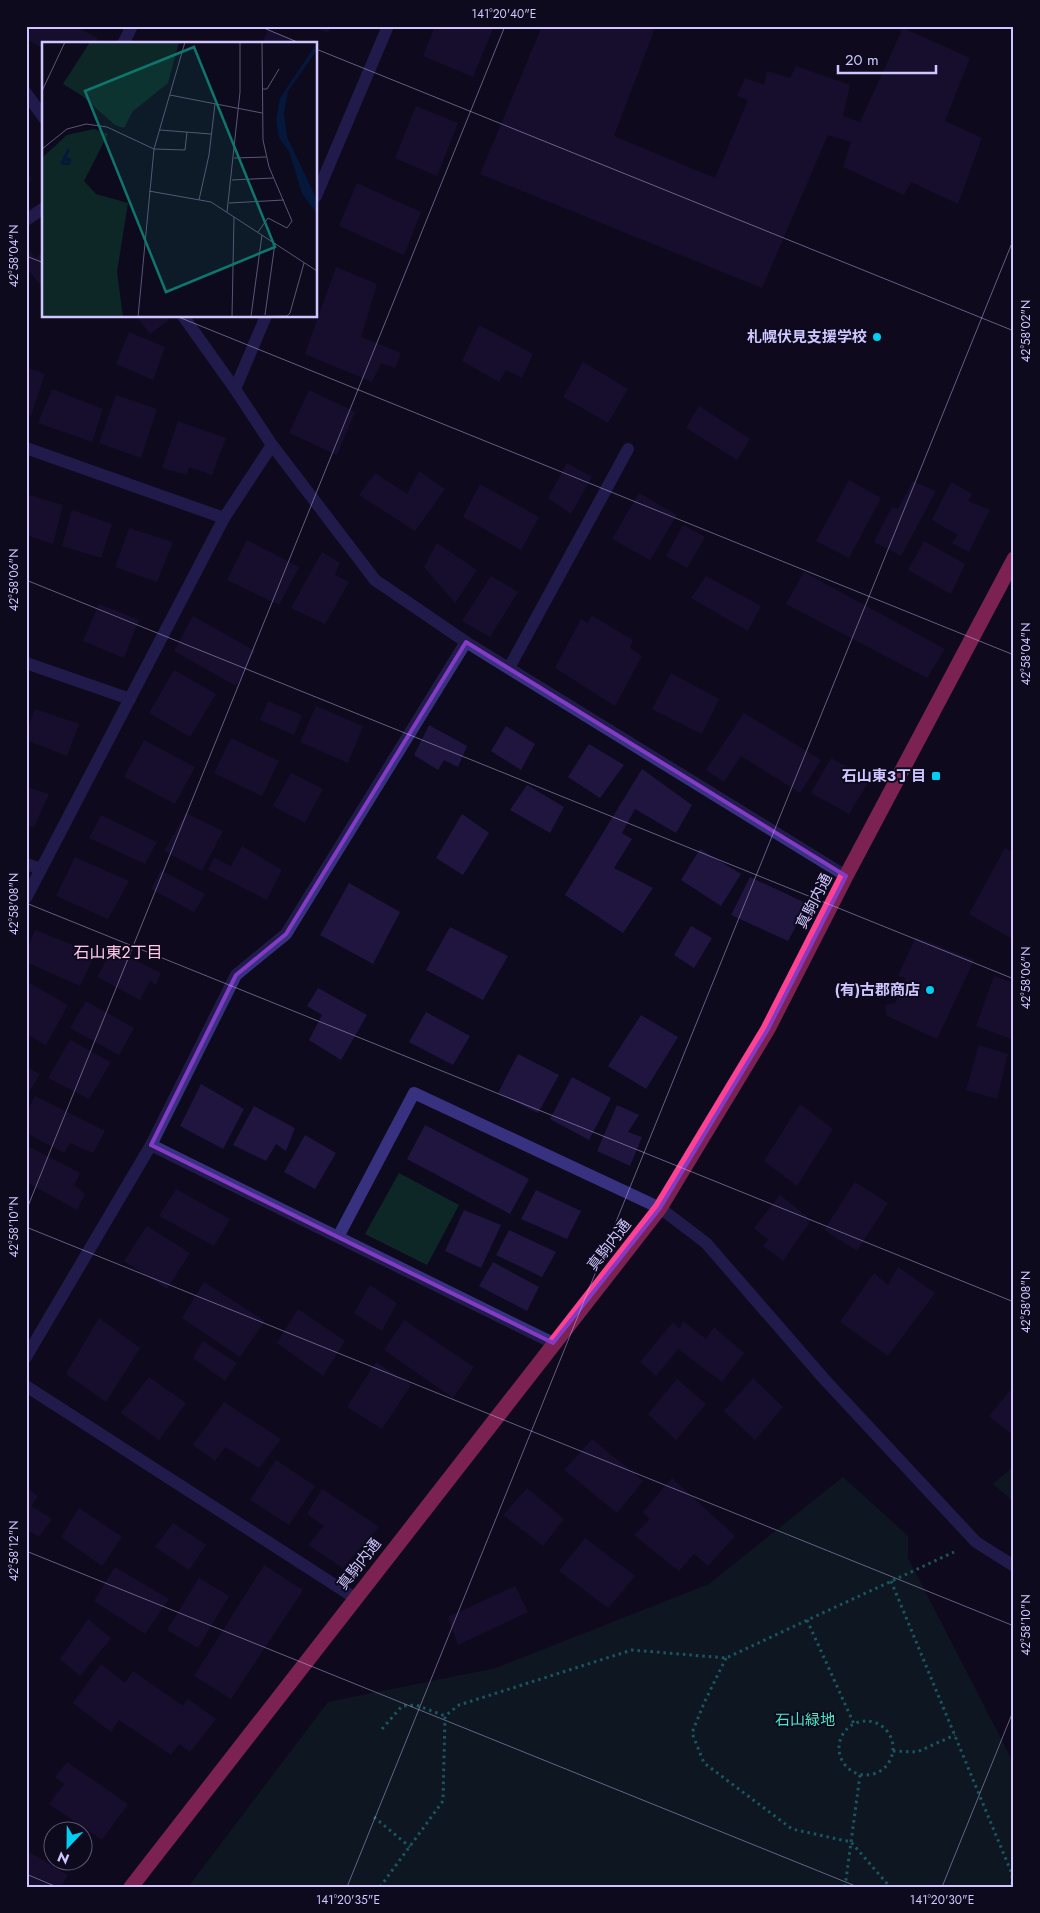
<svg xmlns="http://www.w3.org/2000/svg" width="1040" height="1913" font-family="Jost,'Noto Sans JP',sans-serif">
  <rect width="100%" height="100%" fill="#0e0a1d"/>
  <!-- green -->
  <g fill="#0d2727">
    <polygon points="399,1173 459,1205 427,1265 365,1234"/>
    <polygon points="1014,1466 1014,1502 993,1484"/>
    <polygon points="843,1477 908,1536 908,1558 1014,1764 1014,1887 188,1887 328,1702 496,1668 709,1584"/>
  </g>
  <!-- building -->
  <g fill="#1f153f">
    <polygon points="32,26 74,26 98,38 95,44 44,44 44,49 26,39"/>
    <polygon points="312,26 331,26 328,33"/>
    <polygon points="435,26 494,26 473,77 423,56"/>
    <polygon points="542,26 650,26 655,28 614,136 715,178 748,100 737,96 745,78 764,85 767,71 790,78 796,66 850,85 843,116 860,122 903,28 970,58 945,121 982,138 958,204 911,182 904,195 843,167 851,142 828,135 762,288 480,174"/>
    <polygon points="268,29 303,44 262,44"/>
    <polygon points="416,106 458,123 437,176 395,158"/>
    <polygon points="26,172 32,180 26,184"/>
    <polygon points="357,183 421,212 404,255 339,226"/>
    <polygon points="26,244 35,258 44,252 44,290 26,267"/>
    <polygon points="336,267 377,284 361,337 401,353 395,368 381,363 372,382 305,354"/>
    <polygon points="136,316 166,316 169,320 150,334"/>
    <polygon points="479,325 533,354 522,378 506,370 499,382 462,361"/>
    <polygon points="129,332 165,347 153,380 116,364"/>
    <polygon points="583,362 628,389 608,423 563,397"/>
    <polygon points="26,367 45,374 31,416 26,414"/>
    <polygon points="52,389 103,409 92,442 38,423"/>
    <polygon points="309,390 355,412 337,455 289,433"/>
    <polygon points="116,395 157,409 141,458 99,443"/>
    <polygon points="699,406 750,439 737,460 686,428"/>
    <polygon points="178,421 226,438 212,475 189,467 187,475 162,468"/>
    <polygon points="567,463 592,477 571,514 548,498"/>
    <polygon points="419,471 445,489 415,531 359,495 375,473 407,494"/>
    <polygon points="849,480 881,498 849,558 816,541"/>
    <polygon points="913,481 936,491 901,556 874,542 892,507 898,509"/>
    <polygon points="951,482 972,494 968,501 990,510 969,552 952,543 958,535 932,520"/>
    <polygon points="480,484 539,517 521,550 463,517"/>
    <polygon points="639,493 677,515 650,560 612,539"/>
    <polygon points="26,494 63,505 53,544 26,535"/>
    <polygon points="72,510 112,524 101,558 62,546"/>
    <polygon points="683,525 705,537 687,568 666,556"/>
    <polygon points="129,528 173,542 157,582 115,567"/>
    <polygon points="247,540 299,567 279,605 227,580"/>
    <polygon points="924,541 965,564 951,594 908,570"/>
    <polygon points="437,543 477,570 455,603 424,567"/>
    <polygon points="322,552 340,563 335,575 349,582 325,624 291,608"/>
    <polygon points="804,572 945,649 927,678 786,604"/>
    <polygon points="491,576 518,592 490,637 462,621"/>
    <polygon points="706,576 761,606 748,631 691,598"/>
    <polygon points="99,604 139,620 124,658 83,641"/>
    <polygon points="591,615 633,640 630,648 642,656 615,706 555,668 581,619 588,623"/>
    <polygon points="193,616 255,651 236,686 174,651"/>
    <polygon points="174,670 216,694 190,737 149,713"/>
    <polygon points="671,673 719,699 702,734 652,709"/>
    <polygon points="268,701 302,715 294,735 260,720"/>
    <polygon points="316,706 363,726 348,763 300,742"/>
    <polygon points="35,709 79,724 67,756 26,740 26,732"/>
    <polygon points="744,713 821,760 800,793 741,756 724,782 706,770"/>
    <polygon points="429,725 467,746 458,767 444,760 438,770 414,755"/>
    <polygon points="506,726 535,744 521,770 491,751"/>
    <polygon points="231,738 279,761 262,796 214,773"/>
    <polygon points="144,740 195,767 175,804 124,777"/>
    <polygon points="589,744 624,765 600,798 568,777"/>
    <polygon points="831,758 870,779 849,814 811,793"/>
    <polygon points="642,769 692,805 676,833 635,809 622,833 632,839 614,868 653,888 623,933 565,895"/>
    <polygon points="291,773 323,789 305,823 273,806"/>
    <polygon points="527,785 564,807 550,833 510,810"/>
    <polygon points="26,787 49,794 34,827 26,825"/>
    <polygon points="186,813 223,831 202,871 164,851"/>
    <polygon points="462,814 489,833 463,875 436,858"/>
    <polygon points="101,815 157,842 145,864 89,838"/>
    <polygon points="242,846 282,870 267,900 208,870 214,858 231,866"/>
    <polygon points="1005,848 1014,853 1014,940 969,914"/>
    <polygon points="700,849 741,874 721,906 681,880"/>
    <polygon points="75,857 129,881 108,919 56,896"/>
    <polygon points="161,870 205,894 194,912 151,889"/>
    <polygon points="750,877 808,904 788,941 731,915"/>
    <polygon points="349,883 400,912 373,964 320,935"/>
    <polygon points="691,926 712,938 694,968 674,955"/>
    <polygon points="450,927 508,956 483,1000 426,970"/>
    <polygon points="35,930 95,954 80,986 26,962 26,952"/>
    <polygon points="916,937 974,960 937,1039 887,1016 885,1005 895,1003 905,978 898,976"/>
    <polygon points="112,949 161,973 156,985 150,981 140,1000 97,977"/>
    <polygon points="994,976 1014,983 1014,1031 1011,1039 976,1026"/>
    <polygon points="26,981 68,1005 46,1045 26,1034"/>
    <polygon points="318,988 367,1015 341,1060 309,1040 322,1015 307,1006"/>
    <polygon points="86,1001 134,1028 119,1055 70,1028"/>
    <polygon points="426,1012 470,1036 453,1065 409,1042"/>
    <polygon points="641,1015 678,1037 646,1089 608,1066"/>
    <polygon points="70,1040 111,1062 89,1099 48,1078"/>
    <polygon points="979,1045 1008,1054 997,1099 966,1090"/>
    <polygon points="518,1054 559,1075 538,1113 498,1093"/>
    <polygon points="26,1067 40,1074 26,1097"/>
    <polygon points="572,1077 611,1098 589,1140 550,1119"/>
    <polygon points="201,1084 244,1109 223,1149 180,1126"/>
    <polygon points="35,1096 105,1131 93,1153 70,1143 64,1153 26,1133 26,1114"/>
    <polygon points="800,1104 833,1129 797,1186 764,1161"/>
    <polygon points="617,1105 639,1115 628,1132 642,1137 630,1166 597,1151"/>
    <polygon points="254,1106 295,1128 286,1151 276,1144 266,1161 233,1145"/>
    <polygon points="425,1125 529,1179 510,1214 407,1159"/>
    <polygon points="305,1135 336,1153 315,1189 284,1172"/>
    <polygon points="26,1145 80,1173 74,1185 85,1194 77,1210 26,1182"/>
    <polygon points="855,1182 888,1203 857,1251 824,1230"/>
    <polygon points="176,1189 230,1219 214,1246 159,1216"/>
    <polygon points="536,1190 581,1211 567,1239 521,1219"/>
    <polygon points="780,1195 811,1220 783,1261 763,1246 768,1240 754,1228"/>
    <polygon points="464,1210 501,1225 481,1268 445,1251"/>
    <polygon points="147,1226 190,1253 167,1289 124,1261"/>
    <polygon points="509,1230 556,1252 542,1277 496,1255"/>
    <polygon points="493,1262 539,1287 527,1311 479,1286"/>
    <polygon points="898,1267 935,1293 888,1356 840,1322 874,1273 888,1285"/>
    <polygon points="204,1282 265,1321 240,1357 182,1318"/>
    <polygon points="370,1285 397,1303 382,1331 354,1313"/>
    <polygon points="298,1309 345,1341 323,1376 277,1343"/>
    <polygon points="99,1318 140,1348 106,1402 66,1374"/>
    <polygon points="404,1320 474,1367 453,1398 384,1350"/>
    <polygon points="683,1321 706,1339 714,1327 744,1353 722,1382 678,1349 656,1376 640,1362 673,1322 680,1329"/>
    <polygon points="203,1341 237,1363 225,1381 193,1358"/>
    <polygon points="376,1362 411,1385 382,1429 347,1407"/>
    <polygon points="149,1377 186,1403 159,1440 121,1413"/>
    <polygon points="753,1378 783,1407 755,1440 724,1411"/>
    <polygon points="677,1379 706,1404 676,1440 648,1414"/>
    <polygon points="1014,1386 1014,1436 989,1416"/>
    <polygon points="224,1402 281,1439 259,1468 225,1447 215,1461 193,1445"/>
    <polygon points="592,1439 643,1481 617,1513 564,1470"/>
    <polygon points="276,1460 315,1486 289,1525 250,1500"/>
    <polygon points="672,1478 735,1536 708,1566 694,1554 679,1571 634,1535 650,1519 643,1512"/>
    <polygon points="26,1488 38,1496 31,1506 52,1519 39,1537 26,1529"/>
    <polygon points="527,1488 564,1519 543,1546 503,1515"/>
    <polygon points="322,1489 379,1527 343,1568 308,1545 324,1526 307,1514"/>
    <polygon points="79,1508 122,1537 102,1566 61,1537"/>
    <polygon points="173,1523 206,1545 189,1570 155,1547"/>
    <polygon points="585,1538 635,1576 608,1608 559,1571"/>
    <polygon points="264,1565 303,1590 231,1699 194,1676"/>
    <polygon points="115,1567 169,1599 145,1634 94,1601"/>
    <polygon points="199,1578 229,1596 198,1648 167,1630"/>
    <polygon points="515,1586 528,1612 458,1645 448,1617"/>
    <polygon points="88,1619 111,1638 80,1676 60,1659"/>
    <polygon points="101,1664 125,1683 133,1671 183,1706 188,1699 216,1719 190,1752 179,1744 171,1755 119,1720 111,1732 73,1703"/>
    <polygon points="67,1762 128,1804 102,1840 49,1804 64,1784 55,1777"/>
    <polygon points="26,1850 68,1875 61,1887 26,1887"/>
  </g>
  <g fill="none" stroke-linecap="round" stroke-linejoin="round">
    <!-- path -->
    <g stroke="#24b5b2" stroke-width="3" stroke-dasharray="2.5 4" stroke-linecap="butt">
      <polyline points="891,1581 1012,1874 1012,1887"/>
      <polyline points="807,1620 854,1724"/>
      <polyline points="726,1658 704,1703 692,1733 704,1763 792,1829 851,1842 890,1887"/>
      <circle cx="866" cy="1748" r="27"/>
      <polyline points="382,1729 402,1706 416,1705 445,1716"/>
      <polyline points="893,1751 917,1752 955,1735"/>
      <polyline points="374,1817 410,1847"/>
      <polyline points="313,1886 315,1887"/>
      <polyline points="380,1887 443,1801 445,1716 459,1705 632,1650 726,1658 954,1552"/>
      <polyline points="845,1887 860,1775"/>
    </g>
    <!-- minor -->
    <g stroke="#373180" stroke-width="12">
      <polyline points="123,44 132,26"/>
      <polyline points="26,93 44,118"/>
      <polyline points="316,196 388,26"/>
      <polyline points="26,220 44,208"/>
      <polyline points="183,316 235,389 272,445 375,580 466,642 846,876"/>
      <polyline points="235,389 266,316"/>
      <polyline points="26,448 224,518"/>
      <polyline points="26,663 130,699"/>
      <polyline points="509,668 628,449"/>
      <polyline points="26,864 41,869"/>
      <polyline points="26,898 224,518 272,445"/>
      <polyline points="151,1145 553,1343"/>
      <polyline points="338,1237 414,1093 660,1208 706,1243 825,1380 976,1542 1014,1566"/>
      <polyline points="26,1357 151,1145 236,975 286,934 466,642"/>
      <polyline points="26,1386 355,1598"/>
    </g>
    <!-- highway -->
    <polyline stroke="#ff4194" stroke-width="15" points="131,1887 660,1208 768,1029 846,876 1014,559"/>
  </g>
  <!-- marked area -->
  <path d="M0 0H1040V1913H0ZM 466,642 L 846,876 L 768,1029 L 660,1208 L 553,1343 L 151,1145 L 236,975 L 286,934 Z" fill="#0e0a1d" fill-opacity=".55" fill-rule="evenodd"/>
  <path fill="none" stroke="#833bc5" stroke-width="4" stroke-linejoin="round" d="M 466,642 L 846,876 L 768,1029 L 660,1208 L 553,1343 L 151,1145 L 236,975 L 286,934 Z"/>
  <!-- ticks -->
  <path fill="none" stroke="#cfc6ff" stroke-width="1" stroke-opacity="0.45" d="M 259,26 L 302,44M 316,49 L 1014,331M 26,256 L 44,263M 176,316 L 1014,655M 26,580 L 1014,979M 26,903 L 1014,1302M 26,1211 L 505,26M 26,1227 L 1014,1626M 26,1551 L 858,1887M 26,1874 L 57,1887M 347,1887 L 1014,238M 942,1887 L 1014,1709"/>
  <!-- markers -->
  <g fill="#00cff1" stroke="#0e0a1d" stroke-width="2">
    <circle cx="877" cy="337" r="5"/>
    <rect x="931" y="771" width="10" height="10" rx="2.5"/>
    <circle cx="930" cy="990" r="5"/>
  </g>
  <g text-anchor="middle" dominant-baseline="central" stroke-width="4" stroke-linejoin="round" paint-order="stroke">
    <!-- poi labels -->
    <g font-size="15" font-weight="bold" fill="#cfc6ff" stroke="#0e0a1d" text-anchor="end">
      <text x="867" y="337">札幌伏見支援学校</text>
      <text x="926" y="776">石山東3丁目</text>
      <text x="920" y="990">(有)古郡商店</text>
    </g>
    <!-- street labels -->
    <g font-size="15" fill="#cfc6ff" stroke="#0e0a1d">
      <text transform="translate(814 901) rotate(-63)">真駒内通</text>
      <text transform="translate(609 1245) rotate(-52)">真駒内通</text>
      <text transform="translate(359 1564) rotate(-52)">真駒内通</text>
    </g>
    <!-- park labels -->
    <g font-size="15" fill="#4ae7c6" stroke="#0e0a1d">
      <text x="805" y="1720">石山緑地</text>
    </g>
    <!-- neighbourhood labels -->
    <g font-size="16" fill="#ffc8e9" stroke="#0e0a1d">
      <text x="118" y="952">石山東2丁目</text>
    </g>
  </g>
  <!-- overview -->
  <g transform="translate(42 42)">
    <rect width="275" height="275" fill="#0e0a1d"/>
    <path d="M 48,0 L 137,0 L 126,41 L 91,69 L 82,86 L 73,83 L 39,53 L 21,42 ZM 52,87 L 66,92 L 42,139 L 54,152 L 86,161 L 75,230 L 81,275 L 0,275 L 0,116 L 25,93 Z" fill="#0d2727"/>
    <path d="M 275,1 L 275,8 L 246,49 L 242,71 L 245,95 L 275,158 L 275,172 L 260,152 L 247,109 L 237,96 L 234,78 L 238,56 Z" fill="#05173b"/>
    <path fill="none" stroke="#05173b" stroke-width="2.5" d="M 24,119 L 23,116 L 28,118 L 26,122 L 20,121 L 27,107"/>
    <path fill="none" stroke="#5b5577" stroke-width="1" d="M 220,47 L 225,47 L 237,27M 0,49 L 23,0M 128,53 L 220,71M 118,88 L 169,92M 0,107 L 25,87 L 44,82 L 65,85 L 112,107 L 143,108 L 145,90M 192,116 L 224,115M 190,138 L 231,136M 107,149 L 169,160 L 275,229M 157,158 L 167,113 L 173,62M 187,161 L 242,158M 185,170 L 198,50 L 198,0M 192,175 L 190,275 L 245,274M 216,190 L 226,176 L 245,186 L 250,179 L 227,125 L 221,98 L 220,0M 223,273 L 233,201M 209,274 L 220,193M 96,275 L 112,107 L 143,0M 244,275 L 248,271 L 262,221"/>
    <path fill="#0f766e" fill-opacity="0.15" stroke="#0f766e" stroke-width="2.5" d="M 152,5 L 233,205 L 124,250 L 43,49 Z"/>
    <rect width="275" height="275" fill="none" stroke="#cfc6ff" stroke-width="2.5"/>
  </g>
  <!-- border -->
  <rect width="1040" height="1913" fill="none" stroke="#0e0a1d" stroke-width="55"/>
  <!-- north arrow -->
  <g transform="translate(68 1846) rotate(202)"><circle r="24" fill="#0e0a1d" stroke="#5b5577"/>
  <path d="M0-4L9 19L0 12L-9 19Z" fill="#00cff1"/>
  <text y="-8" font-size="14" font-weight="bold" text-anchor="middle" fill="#cfc6ff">N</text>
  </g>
  <!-- scale -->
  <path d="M838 65v8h98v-8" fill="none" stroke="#cfc6ff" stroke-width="2.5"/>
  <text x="845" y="65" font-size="15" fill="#cfc6ff" stroke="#0e0a1d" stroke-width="4" paint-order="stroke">20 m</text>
  <rect x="28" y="28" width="984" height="1858" fill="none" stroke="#cfc6ff" stroke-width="2"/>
  <g font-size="12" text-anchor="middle" fill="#cfc6ff">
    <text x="504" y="18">141°20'40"E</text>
    <text transform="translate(14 256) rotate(-90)" y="4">42°58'04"N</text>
    <text transform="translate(1026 331) rotate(-90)" y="4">42°58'02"N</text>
    <text transform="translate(14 580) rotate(-90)" y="4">42°58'06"N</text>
    <text transform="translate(1026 654) rotate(-90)" y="4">42°58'04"N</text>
    <text transform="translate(14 904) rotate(-90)" y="4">42°58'08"N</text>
    <text transform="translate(1026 978) rotate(-90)" y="4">42°58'06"N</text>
    <text transform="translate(14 1227) rotate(-90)" y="4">42°58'10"N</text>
    <text transform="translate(1026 1302) rotate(-90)" y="4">42°58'08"N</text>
    <text transform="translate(14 1551) rotate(-90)" y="4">42°58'12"N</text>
    <text transform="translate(1026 1625) rotate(-90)" y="4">42°58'10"N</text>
    <text x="348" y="1904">141°20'35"E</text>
    <text x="942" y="1904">141°20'30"E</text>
  </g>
</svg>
